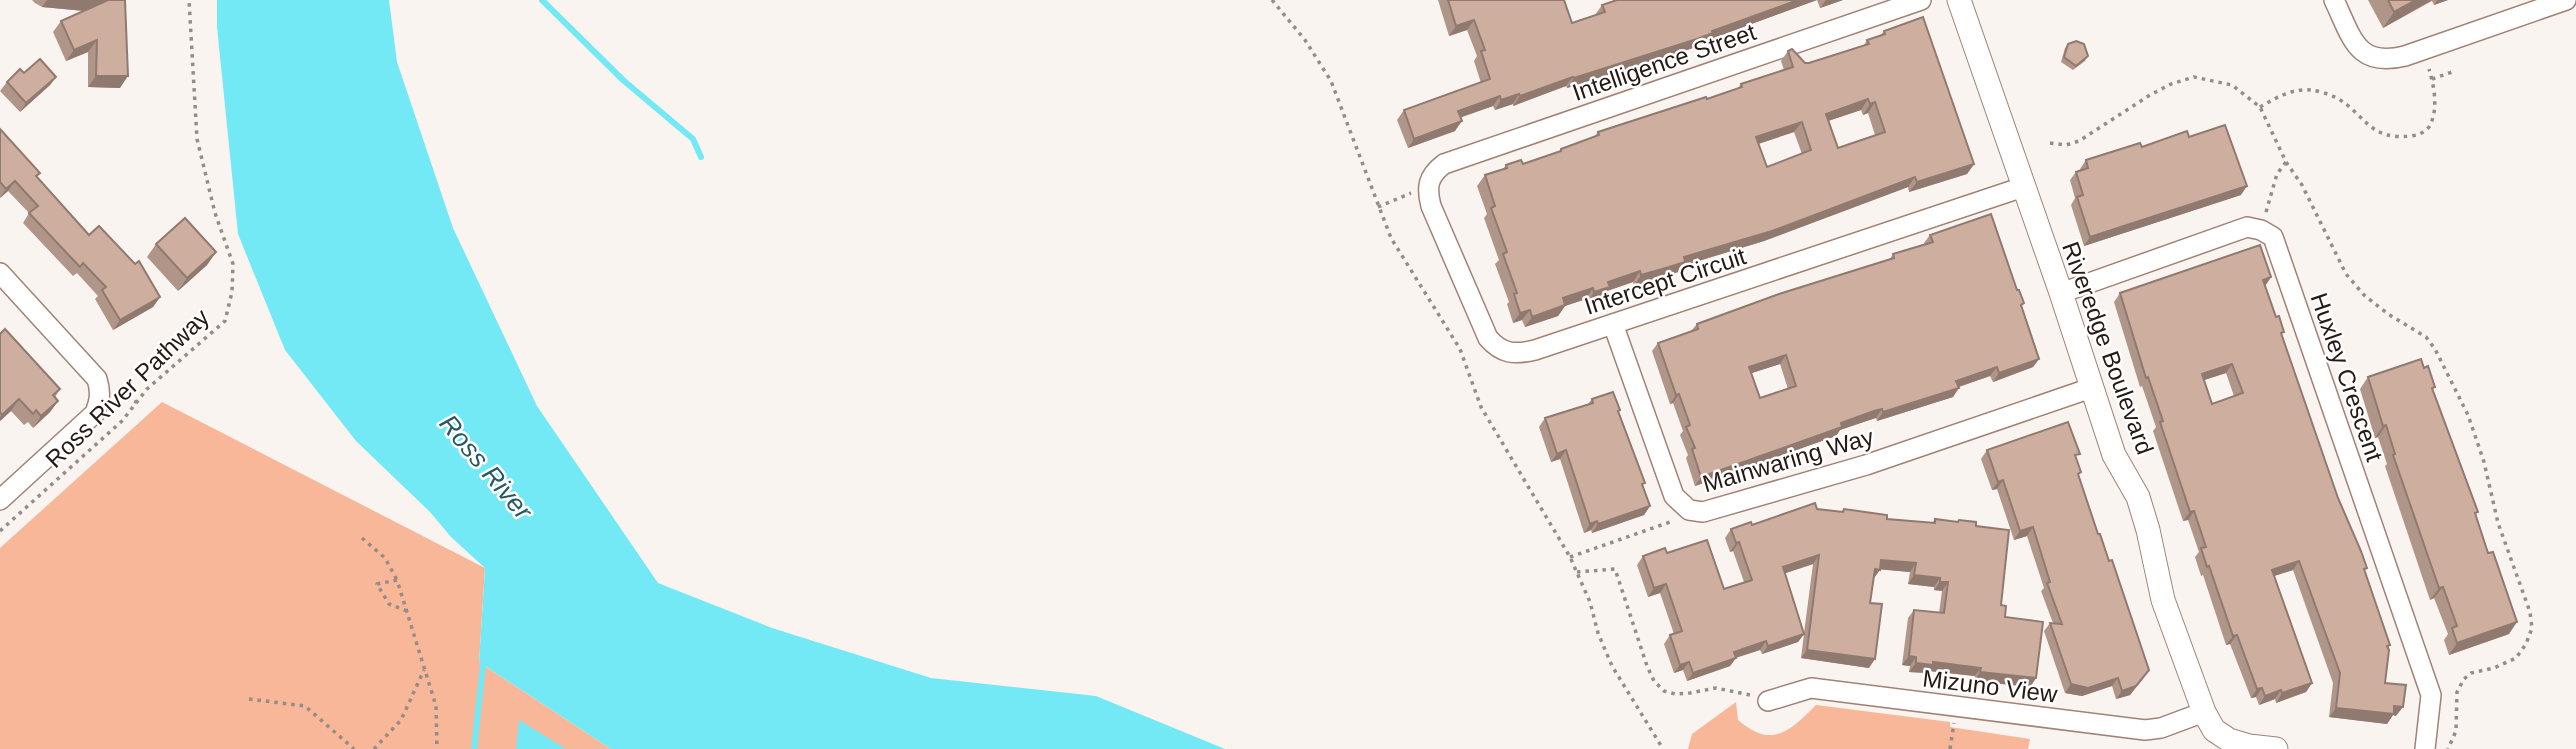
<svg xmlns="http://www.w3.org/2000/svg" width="2576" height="749" font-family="Helvetica,sans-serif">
  <rect width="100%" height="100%" fill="#faf4f0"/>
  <!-- green -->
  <g fill="#f7b798">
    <polygon points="162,402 485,568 479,662 611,749 0,749 0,548"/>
    <path d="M 1736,702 L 1738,720 C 1772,749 1789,732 1816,705 L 1950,722 L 1950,727 L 2030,739 L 2028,749 L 1688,749 L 1692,734 Z"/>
  </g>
  <!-- water -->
  <g fill="#74e9f6">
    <polygon points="217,0 389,0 397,62 453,228 537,406 658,583 772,628 931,678 1096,696 1225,749 611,749 479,662 485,568 451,537 430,512 356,441 285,350 238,234 217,27"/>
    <polygon points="519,720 566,749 516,749"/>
  </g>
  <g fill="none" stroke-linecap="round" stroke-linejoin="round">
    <!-- stream -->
    <g stroke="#74e9f6" stroke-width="6">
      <polyline points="542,0 623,80 693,139 701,157"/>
      <polyline points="474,749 483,665"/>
    </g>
    <defs>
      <g id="minor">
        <path d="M 1921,0 L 1444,164 C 1428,176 1426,187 1431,206 L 1488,338 C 1502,354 1514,355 1535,350 L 2023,187"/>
        <path d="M 2334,0 C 2352,37 2356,68 2405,56 L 2566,0"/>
        <path d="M 0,273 L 97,379 C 101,392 100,400 95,413 L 0,500"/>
        <polyline points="2061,293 2247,227 2261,230 2273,237 2431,695 2425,749"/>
        <polyline points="1613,324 1674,496 1689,510 1703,512 1866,465 2091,388"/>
        <polyline points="1768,701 1811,688 2145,730 2161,728 2204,712"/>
      </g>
      <polyline id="tertiary" points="1959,0 2061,293 2114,455 2138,497 2148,530 2163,600 2204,712 2214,730 2229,740 2249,746 2276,749"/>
    </defs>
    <!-- minor casing -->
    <use href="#minor" stroke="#a18375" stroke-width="22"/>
    <!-- tertiary casing -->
    <use href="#tertiary" stroke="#a18375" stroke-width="25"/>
    <!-- path -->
    <g stroke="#958c88" stroke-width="3.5" stroke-dasharray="3.5 5" stroke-linecap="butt">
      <polyline points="1272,0 1305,40 1331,81 1391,238 1460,349 1481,407 1570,557 1590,602 1598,633 1612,666 1663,749"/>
      <polyline points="2432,79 2452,72"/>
      <path d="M 2260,107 C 2276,98 2292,88 2311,90 C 2319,91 2329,94 2337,98 C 2365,114 2369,141 2411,136 C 2418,135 2424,133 2429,127 C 2439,110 2434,86 2429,69"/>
      <polyline points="2050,143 2066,145 2079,141 2150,95 2171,84 2194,77 2232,85 2260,107 2286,162 2302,185 2346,274 2364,295 2388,314 2426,337 2435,349 2468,415 2484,462 2498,523 2530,612 2532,628 2526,644 2516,658 2494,668 2471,673 2464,679 2457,692 2456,731 2448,749"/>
      <polyline points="1378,207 1411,193"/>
      <polyline points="2266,212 2277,174 2286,162"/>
      <polyline points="118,396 136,402"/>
      <polyline points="0,531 122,421 147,389 225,321 232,292 233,264 215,213 197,139 189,0"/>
      <polyline points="362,538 385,558 397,580"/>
      <polyline points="1570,557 1673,521"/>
      <polyline points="1577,572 1615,569 1647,666 1654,681 1664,691 1675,694 1690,693 1716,688 1750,695"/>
      <polyline points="407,611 389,604 377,584 397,580 436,706 437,749"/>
      <polyline points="249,699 305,706 354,749"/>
      <polyline points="374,749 401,720 424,670"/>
      <polyline points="1950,749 1954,723"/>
    </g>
    <!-- minor -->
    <use href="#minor" stroke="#fff" stroke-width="19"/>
    <!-- tertiary -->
    <use href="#tertiary" stroke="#fff" stroke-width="23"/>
  </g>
  <!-- wall -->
  <g fill="#b09689" fill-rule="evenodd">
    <polygon points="32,0 125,0 120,88 88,87 88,52 66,61 53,32 61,21 83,11 42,7 35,3"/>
    <polygon points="1438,0 1564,0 1572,23 1595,15 1602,5 1617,0 1843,0 1820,8 1817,0 1708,40 1706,43 1690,49 1567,88 1566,86 1513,106 1513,104 1495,110 1493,106 1460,117 1455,131 1408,148 1397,120 1404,110 1481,83 1474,61 1477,56 1467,30 1449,36"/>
    <polygon points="2368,0 2448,0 2434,5 2432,1 2383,28"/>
    <path d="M 1884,31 L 1974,164 L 1967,174 L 1909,192 L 1908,187 L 1764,241 L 1682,266 L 1678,272 L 1662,278 L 1634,286 L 1633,282 L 1607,291 L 1603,297 L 1587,303 L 1586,299 L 1565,306 L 1558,316 L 1525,327 L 1522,320 L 1513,323 L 1507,304 L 1509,302 L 1495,264 L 1499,260 L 1484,218 L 1487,214 L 1477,186 L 1485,175 L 1503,169 L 1506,165 L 1523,164 L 1559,152 L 1561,149 L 1594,137 L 1598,132 L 1707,99 L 1738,88 L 1741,84 L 1784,70 L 1781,61 L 1788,51 L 1805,63 L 1809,63 L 1864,45 L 1867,40 L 1880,36 ZM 1861,110 L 1863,115 L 1868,113 L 1875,135 L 1838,148 L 1828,121 ZM 1794,132 L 1802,154 L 1767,167 L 1758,144 Z"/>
    <polygon points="2068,44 2088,56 2085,61 2073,70 2061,62 2065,48"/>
    <polygon points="24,73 56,77 50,85 20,112 0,91 7,82"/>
    <polygon points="0,129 40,173 37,177 89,235 160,297 153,307 113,330 95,299 98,296 77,273 73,276 23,223 29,213 8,191 0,198"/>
    <polygon points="2189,137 2241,195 2084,246 2071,205 2075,198 2070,180 2076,172 2080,170 2080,169 2086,160 2142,147"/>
    <path d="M 1930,235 L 2022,307 L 2039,359 L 2033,367 L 1993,382 L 1990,376 L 1958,387 L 1953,397 L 1877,421 L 1876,418 L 1868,420 L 1840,430 L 1836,436 L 1695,486 L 1686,458 L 1688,455 L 1680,435 L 1683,431 L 1673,403 L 1670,404 L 1652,351 L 1658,343 L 1691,331 L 1697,324 L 1890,259 L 1893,254 L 1924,245 L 1924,243 ZM 1780,364 L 1788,389 L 1760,398 L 1751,373 Z"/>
    <polygon points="156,244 216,252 207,265 178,291 147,257"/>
    <path d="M 2271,277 L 2265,286 L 2338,498 L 2390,645 L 2388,648 L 2385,683 L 2396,716 L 2393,715 L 2387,724 L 2329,717 L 2333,683 L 2293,570 L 2274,576 L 2312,683 L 2306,692 L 2276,703 L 2275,699 L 2259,705 L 2256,697 L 2251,698 L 2230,644 L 2226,645 L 2203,575 L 2201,576 L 2195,557 L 2199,552 L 2188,520 L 2183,521 L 2153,431 L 2156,427 L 2142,386 L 2140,387 L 2114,302 L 2120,293 ZM 2226,373 L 2234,396 L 2212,404 L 2204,380 Z"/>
    <polygon points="0,334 60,389 55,397 58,401 50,412 33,428 28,422 24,425 11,411 0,421"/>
    <polygon points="2368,377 2433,391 2476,515 2509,634 2449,655 2444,640 2448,634 2434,598 2430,600 2385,466 2387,464 2378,437 2375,438 2360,389"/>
    <polygon points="1592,399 1618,413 1650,506 1644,515 1592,533 1591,530 1584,533 1560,459 1551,462 1539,427 1545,418 1588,404"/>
    <polygon points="1987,450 2076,459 2081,472 2078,475 2143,679 2130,695 2116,699 2112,686 2082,696 2065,693 2044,631 2050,623 2053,623 2041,591 2044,588 2027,536 2014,540 1997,489 1992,490 1981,459"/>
    <path d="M 1817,509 L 1841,512 L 1844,509 L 1887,519 L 1932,523 L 1935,519 L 1957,522 L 1959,520 L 1976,526 L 2005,617 L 2036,678 L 2030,687 L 1974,681 L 1975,676 L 1929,671 L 1927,673 L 1909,672 L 1910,666 L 1902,665 L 1908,618 L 1914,610 L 1939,613 L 1942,591 L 1934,590 L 1934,587 L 1908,584 L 1910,572 L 1880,569 L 1874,578 L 1870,603 L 1869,668 L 1801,658 L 1804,634 L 1798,642 L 1762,654 L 1760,650 L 1736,658 L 1730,666 L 1687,681 L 1683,670 L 1674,673 L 1664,644 L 1670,635 L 1674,634 L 1660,593 L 1648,597 L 1637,565 L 1643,556 L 1667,553 L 1724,589 L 1744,582 L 1733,551 L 1730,552 L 1725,538 L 1731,529 ZM 1813,564 L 1804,633 L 1785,573 Z"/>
  </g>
  <!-- shaded-wall -->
  <g fill="#907a6f">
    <polygon points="47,0 99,0 106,1 98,12 42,7"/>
    <polygon points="1798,0 1817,0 1708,40 1706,43 1690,49 1567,88 1574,78 1712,31"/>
    <polygon points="1826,0 1843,0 1820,8"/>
    <polygon points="2416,0 2432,0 2383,28 2394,12"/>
    <polygon points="2437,0 2448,0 2434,5"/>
    <polygon points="1474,20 1467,30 1449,36 1456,26"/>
    <polygon points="97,40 88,52 66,61 74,50"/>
    <polygon points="96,76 128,76 120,88 88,87"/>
    <polygon points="56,77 50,85 20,112 26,103"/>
    <polygon points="1573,77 1566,86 1513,106 1520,96"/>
    <polygon points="1519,94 1513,104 1495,110 1501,100"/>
    <polygon points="1500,96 1493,106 1451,121 1458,111"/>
    <polygon points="1868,99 1861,110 1819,124 1826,114"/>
    <polygon points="1875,102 1868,113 1863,115 1870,104"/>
    <polygon points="1462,121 1455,131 1408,148 1414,139"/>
    <polygon points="1802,122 1794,132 1749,147 1756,137"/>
    <polygon points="1974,164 1967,174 1909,192 1917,182"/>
    <polygon points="1915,177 1908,187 1764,241 1682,266 1678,272 1634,286 1641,275 1684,257"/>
    <polygon points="15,181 8,191 0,198 6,189"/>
    <polygon points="2247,186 2241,195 2084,246 2090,237"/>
    <polygon points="216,252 207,265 178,291 187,278"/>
    <polygon points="1640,271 1633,282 1607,291 1603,297 1587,303 1594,292 1608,282"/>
    <polygon points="2271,277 2265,286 2263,280"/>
    <polygon points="1593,288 1586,299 1565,306 1558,316 1525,327 1532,317 1563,298"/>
    <polygon points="160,297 153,307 113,330 120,320"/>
    <polygon points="1530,310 1522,320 1513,323 1520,313"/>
    <polygon points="1786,355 1780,364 1743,376 1749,367"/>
    <polygon points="2039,359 2033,367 1993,382 1999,373"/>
    <polygon points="2232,364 2226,373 2195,383 2202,374"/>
    <polygon points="1997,367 1990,376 1950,390 1956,381"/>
    <polygon points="1959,388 1953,397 1877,421 1883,412"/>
    <polygon points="1679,394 1673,403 1670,404 1676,395"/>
    <polygon points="19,399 11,411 0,421 0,417 2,415"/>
    <polygon points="58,401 50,412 33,428 41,416"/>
    <polygon points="1882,409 1876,418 1840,430 1836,436 1695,486 1701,477 1841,423"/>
    <polygon points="2386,425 2378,437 2375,438 2383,426"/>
    <polygon points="1566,450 1560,459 1551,462 1557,454"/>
    <polygon points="2003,480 1997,489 1992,490 1998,482"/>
    <polygon points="1650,506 1644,515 1592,533 1598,524"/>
    <polygon points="2194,511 2188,520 2183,521 2190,512"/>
    <polygon points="1597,521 1591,530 1584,533 1590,524"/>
    <polygon points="2033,527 2027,536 2014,540 2020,531"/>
    <polygon points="1739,542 1733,551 1730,552 1736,543"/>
    <polygon points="1819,555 1813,564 1777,576 1783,567"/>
    <polygon points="1881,560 1916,563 1910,572 1875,569"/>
    <polygon points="2299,561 2293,570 2265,579 2272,570"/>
    <polygon points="1875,569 1880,570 1874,578"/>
    <polygon points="1914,575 1940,578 1934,587 1908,584"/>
    <polygon points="1940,582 1948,582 1942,591 1934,590"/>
    <polygon points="1666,584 1660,593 1648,597 1654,588"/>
    <polygon points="2443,587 2434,598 2430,600 2439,588"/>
    <polygon points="2517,622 2509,634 2449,655 2457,643"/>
    <polygon points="1804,634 1798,642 1762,654 1768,646"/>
    <polygon points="2237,635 2230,644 2226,645 2233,636"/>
    <polygon points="1766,641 1760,650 1728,660 1734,652"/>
    <polygon points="1807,650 1875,659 1869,668 1801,658"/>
    <polygon points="1909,656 1916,657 1910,666 1902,665"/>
    <polygon points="1736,658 1730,666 1687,681 1693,673"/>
    <polygon points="1689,662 1683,670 1674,673 1680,665"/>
    <polygon points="1933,662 1981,668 1975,676 1929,671 1927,673 1909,672 1916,663"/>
    <polygon points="2149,670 2130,695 2116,699 2122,691"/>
    <polygon points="1980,672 2036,678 2030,687 1974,681"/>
    <polygon points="2118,678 2112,686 2082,696 2065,693 2071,684"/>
    <polygon points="2312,683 2306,692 2276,703 2282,693"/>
    <polygon points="2262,688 2256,697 2251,698 2257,689"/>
    <polygon points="2281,690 2275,699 2259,705 2265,696"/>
    <polygon points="2394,706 2403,707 2396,716 2393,715 2387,724 2329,717 2336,708"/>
  </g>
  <!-- building -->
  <g fill="#cdae9f" stroke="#907a6f" stroke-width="2" fill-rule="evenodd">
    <polygon points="99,0 125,0 128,76 96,76 97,40 74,50 61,21 106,1"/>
    <polygon points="1448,0 1564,0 1572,23 1605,12 1602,5 1617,0 1798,0 1712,31 1713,33 1697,39 1574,78 1573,77 1520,96 1519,94 1501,100 1500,96 1458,111 1462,121 1414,139 1404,110 1490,79 1481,51 1485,50 1474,20 1456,26"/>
    <polygon points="2388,0 2416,0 2394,12"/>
    <path d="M 1923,17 L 1974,164 L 1917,182 L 1915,177 L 1772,231 L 1684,257 L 1685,262 L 1669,267 L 1641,275 L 1640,271 L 1608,282 L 1610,287 L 1594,292 L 1593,288 L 1563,298 L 1565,305 L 1532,317 L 1530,310 L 1520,313 L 1514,294 L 1517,293 L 1503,254 L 1507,252 L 1491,208 L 1495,206 L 1485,175 L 1507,168 L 1506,165 L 1521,160 L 1523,164 L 1561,151 L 1561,149 L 1599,135 L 1598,132 L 1706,97 L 1707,99 L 1742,87 L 1741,84 L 1793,67 L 1788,51 L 1792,49 L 1805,63 L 1809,63 L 1869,44 L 1867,40 L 1885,34 L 1884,31 ZM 1868,99 L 1870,104 L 1875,102 L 1885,132 L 1838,148 L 1826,114 ZM 1802,122 L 1811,150 L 1767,167 L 1756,137 Z"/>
    <polygon points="2076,41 2084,44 2088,56 2076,66 2064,57 2068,44"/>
    <polygon points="40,59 56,77 26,103 7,82 20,69 24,73"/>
    <polygon points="2225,125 2247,186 2090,237 2077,197 2083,195 2076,172 2088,168 2086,160 2140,143 2142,147 2187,131 2189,137"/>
    <polygon points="0,129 40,173 36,176 89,235 99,226 135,264 139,261 160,297 120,320 102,290 106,287 83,263 80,267 29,213 38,206 15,181 6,189 0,182"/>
    <path d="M 1991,214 L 2017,290 L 2019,290 L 2024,303 L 2021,305 L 2039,359 L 1999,373 L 1997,367 L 1956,381 L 1959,388 L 1883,412 L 1882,409 L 1874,411 L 1841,423 L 1842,427 L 1701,477 L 1692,449 L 1695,448 L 1686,427 L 1690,425 L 1679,394 L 1676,395 L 1658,343 L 1698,329 L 1697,324 L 1779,294 L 1894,258 L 1893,254 L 1933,242 L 1930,235 ZM 1786,355 L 1796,386 L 1760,398 L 1749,367 Z"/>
    <polygon points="185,218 216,252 187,278 156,244"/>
    <path d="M 2260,245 L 2271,277 L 2263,280 L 2276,317 L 2279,316 L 2284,332 L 2281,333 L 2338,498 L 2361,551 L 2367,568 L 2364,569 L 2390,645 L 2387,646 L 2389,650 L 2385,683 L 2406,685 L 2403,707 L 2394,706 L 2394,714 L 2336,708 L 2340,673 L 2299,561 L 2272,570 L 2312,683 L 2282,693 L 2281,690 L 2265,696 L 2262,688 L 2257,689 L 2237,635 L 2233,636 L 2209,566 L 2207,567 L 2201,548 L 2206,547 L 2194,511 L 2190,512 L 2160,422 L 2163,421 L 2148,377 L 2146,378 L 2120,293 ZM 2232,364 L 2243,393 L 2212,404 L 2202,374 Z"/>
    <polygon points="5,329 60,389 53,395 58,401 41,416 36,410 33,414 19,399 2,415 0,412 0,334"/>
    <polygon points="2421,359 2424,368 2428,366 2435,387 2432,388 2478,512 2475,513 2488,553 2493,552 2517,622 2457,643 2452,628 2457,626 2443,587 2439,588 2393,455 2395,454 2386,425 2383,426 2368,377"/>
    <polygon points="1613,392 1620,410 1618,411 1645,483 1642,484 1650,506 1598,524 1597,521 1590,524 1566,450 1557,454 1545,418 1593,403 1592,399"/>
    <polygon points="2068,422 2080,454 2075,455 2081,472 2078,474 2098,534 2100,534 2109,561 2112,560 2149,670 2136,686 2122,691 2118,678 2088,688 2071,684 2050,623 2062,624 2047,583 2050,582 2033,527 2020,531 2003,480 1998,482 1987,450"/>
    <polygon points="1815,503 1817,509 1843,512 1844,509 1887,515 1887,519 1935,523 1935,519 1958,522 1959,520 1976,522 1976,526 2009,530 2001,605 2006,606 2005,617 2043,622 2036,678 1980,672 1981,668 1933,662 1933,665 1916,663 1916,657 1909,656 1914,610 1944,613 1948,582 1940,582 1940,578 1914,575 1916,563 1881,560 1880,570 1875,569 1870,603 1882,604 1875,659 1807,650 1819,555 1783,567 1804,634 1768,646 1766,641 1734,652 1736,658 1693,673 1689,662 1680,665 1670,635 1682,631 1666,584 1654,588 1643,556 1665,548 1667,553 1707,540 1724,589 1752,580 1739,542 1736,543 1731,529 1751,522 1752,525"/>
  </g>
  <g text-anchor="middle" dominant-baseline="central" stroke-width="5" stroke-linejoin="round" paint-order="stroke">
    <!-- street labels -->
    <g font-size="24" fill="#251914" stroke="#fff">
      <text transform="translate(1664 62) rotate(-19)">Intelligence Street</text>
      <text transform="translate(1665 281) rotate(-18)">Intercept Circuit</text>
      <text transform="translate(2108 348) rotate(70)">Riveredge Boulevard</text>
      <text transform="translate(2347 377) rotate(71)">Huxley Crescent</text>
      <text transform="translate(127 388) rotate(-44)">Ross River Pathway</text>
      <text transform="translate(1788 460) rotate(-16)">Mainwaring Way</text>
      <text transform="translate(1990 686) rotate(7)">Mizuno View</text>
    </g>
    <!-- water labels -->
    <g font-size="26" font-style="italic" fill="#26595f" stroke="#fff">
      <text transform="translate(486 467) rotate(50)">Ross River</text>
    </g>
  </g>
</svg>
